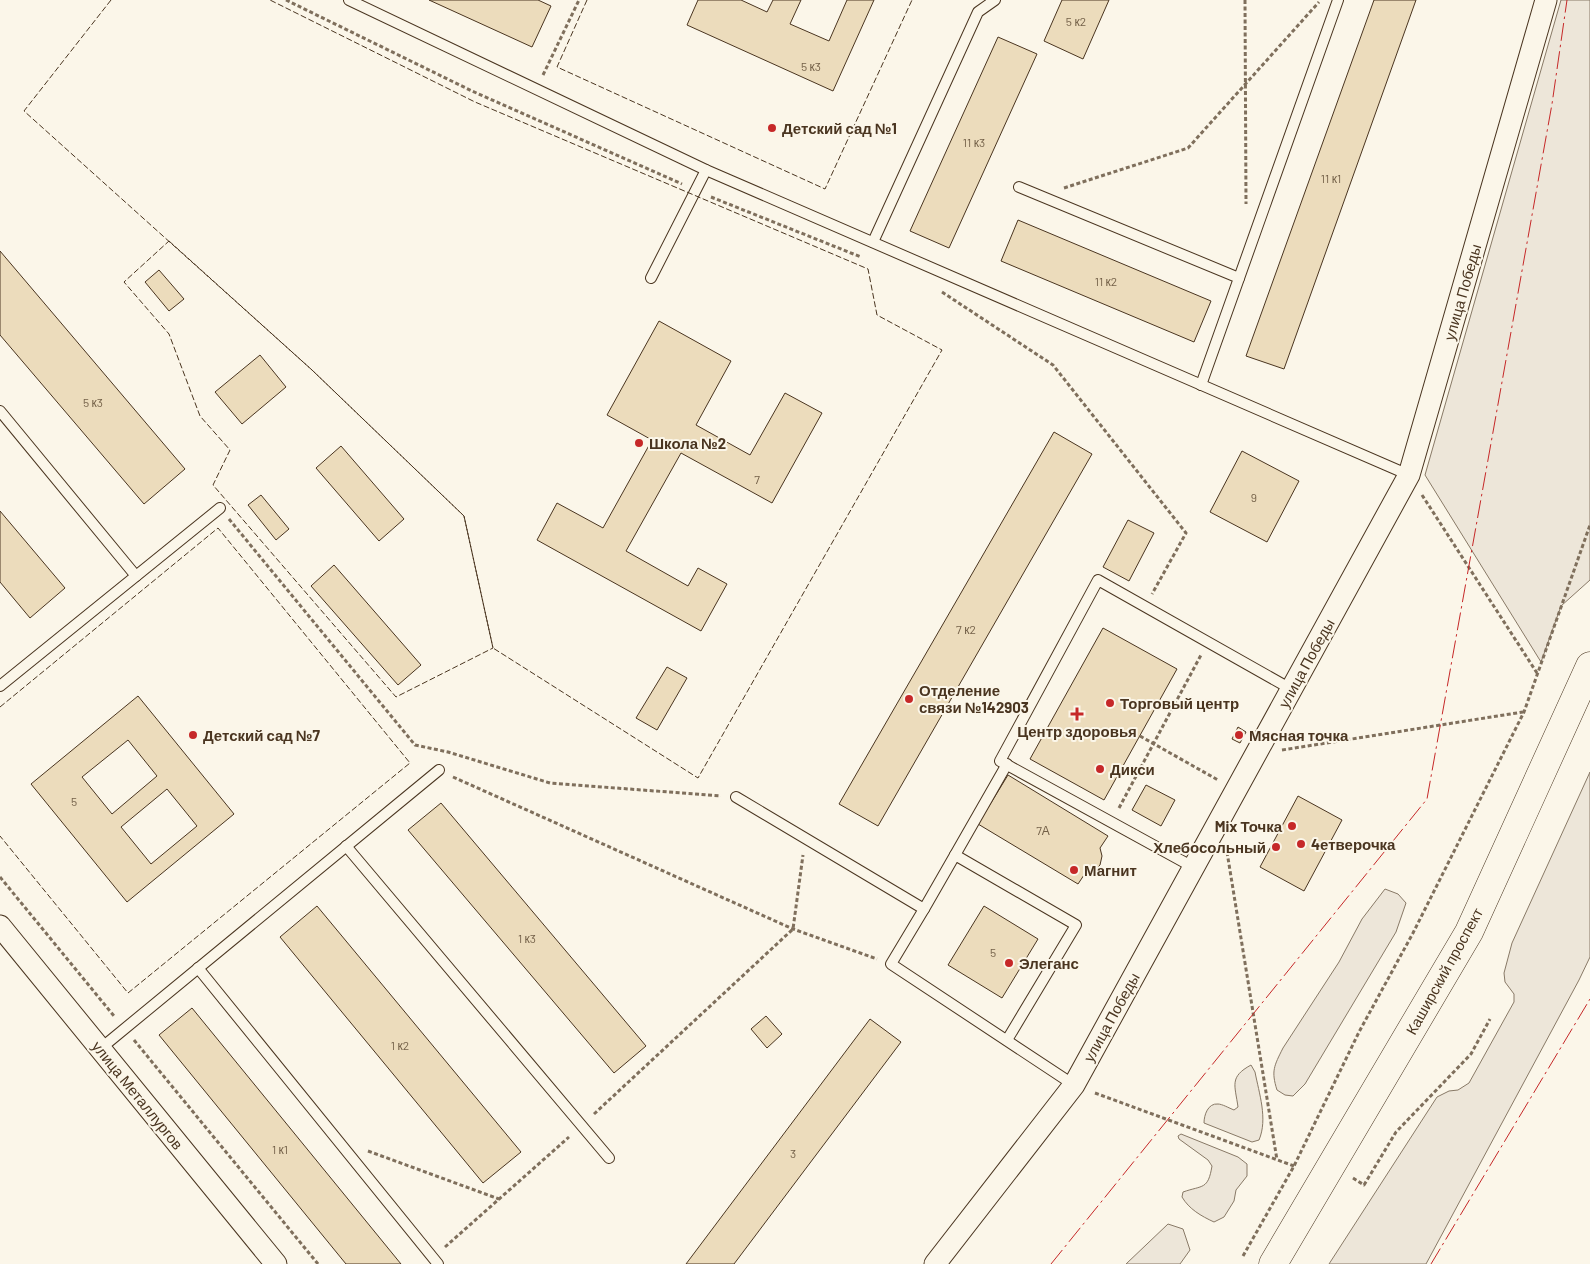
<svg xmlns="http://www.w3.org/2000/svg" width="1590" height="1264" font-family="Barlow,sans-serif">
  <rect width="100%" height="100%" fill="#fbf6e9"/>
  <!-- green -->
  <g fill="#ede6d9" stroke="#887966">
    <polygon points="1561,0 1590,0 1590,580 1561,606 1541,662 1425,475"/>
    <polygon points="1590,772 1590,957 1579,980 1426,1264 1329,1264 1437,1097 1449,1091 1458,1090 1469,1083 1514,1002 1514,994 1505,982 1504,973 1512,943"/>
    <path d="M 1385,889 L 1398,894 L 1406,903 L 1396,932 L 1305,1084 L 1293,1096 L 1285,1095 L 1277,1090 C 1271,1071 1274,1066 1283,1048 L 1339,962 L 1362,919 Z"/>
    <path d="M 1251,1065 L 1255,1072 C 1259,1093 1268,1119 1259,1140 L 1252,1142 L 1204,1123 C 1204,1115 1208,1103 1218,1104 C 1222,1104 1229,1108 1234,1110 L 1238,1107 C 1235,1085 1229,1077 1251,1065 Z"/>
    <path d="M 1181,1134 L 1238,1157 L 1247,1164 L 1247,1176 L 1236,1190 L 1234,1201 L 1224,1217 L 1214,1222 C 1201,1216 1189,1209 1182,1197 L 1183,1192 C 1203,1185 1208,1190 1212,1166 L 1208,1160 L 1179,1139 L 1178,1136 Z"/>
    <polygon points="1168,1224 1183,1229 1190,1250 1180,1264 1126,1264"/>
  </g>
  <!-- building -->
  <g fill="#ecdcbc" stroke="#4a3520" fill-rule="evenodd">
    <polygon points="429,0 538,0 551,6 532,47"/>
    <polygon points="698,0 741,0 767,12 773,0 801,0 790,24 829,41 847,0 874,0 833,91 687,25"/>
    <polygon points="1062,0 1109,0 1083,59 1044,41"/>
    <polygon points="1374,0 1416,0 1284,369 1246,356"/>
    <polygon points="998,37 1037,54 949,248 910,231"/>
    <polygon points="1018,220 1211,301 1194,342 1001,261"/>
    <polygon points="0,251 185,469 144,504 0,335"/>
    <polygon points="159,270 184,299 169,311 145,282"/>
    <polygon points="659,321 731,361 696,425 750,455 785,393 822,413 772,503 681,453 626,551 688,586 698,568 727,584 701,631 537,540 557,503 603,528 652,440 607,415"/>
    <polygon points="260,355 286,387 242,424 215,392"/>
    <polygon points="1054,432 1092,454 878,826 839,804"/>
    <polygon points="341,446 404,519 379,541 316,468"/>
    <polygon points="1242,451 1299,481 1267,542 1210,512"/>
    <polygon points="261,495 289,529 276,540 248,505"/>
    <polygon points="0,511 65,588 30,618 0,582"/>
    <polygon points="1128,520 1154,533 1129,581 1103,567"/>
    <polygon points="334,565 421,665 398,685 311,586"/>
    <polygon points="1103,628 1177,669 1104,800 1030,759"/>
    <polygon points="667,667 687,678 657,730 636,718"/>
    <path d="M 138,696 L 234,814 L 127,902 L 31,784 ZM 128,740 L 157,776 L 112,814 L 82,777 ZM 167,789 L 197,826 L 151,864 L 121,827 Z"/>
    <polygon points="1238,727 1246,732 1240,743 1232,739"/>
    <polygon points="1008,775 1108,836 1100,848 1102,856 1100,865 1094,871 1086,872 1078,884 978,824"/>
    <polygon points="1146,785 1175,800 1161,826 1132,810"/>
    <polygon points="1298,796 1342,820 1304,891 1260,867"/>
    <polygon points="441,803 646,1046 614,1073 408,830"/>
    <polygon points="317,906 521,1152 483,1183 280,937"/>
    <polygon points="984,906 1038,939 1002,998 948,965"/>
    <polygon points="192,1008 401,1264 346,1264 159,1035"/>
    <polygon points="766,1016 782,1034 767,1048 751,1029"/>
    <polygon points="870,1019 901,1042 734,1264 686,1264"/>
  </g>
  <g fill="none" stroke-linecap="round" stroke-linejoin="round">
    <defs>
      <g id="lane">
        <polyline points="349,0 706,170 1409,475"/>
        <polyline points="1019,187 1239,278"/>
        <polyline points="873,242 978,12 995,0"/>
        <polyline points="651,278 706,170"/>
        <polyline points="1201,385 1338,0"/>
        <polyline points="0,411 136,576"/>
        <polyline points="0,686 220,508"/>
        <polyline points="736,797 924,909 891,964 1074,1085"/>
        <polyline points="346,846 609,1158"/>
        <polyline points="955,855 1007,764"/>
        <polyline points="1193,867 1000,761 1098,580 1291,689"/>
        <polyline points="924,909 955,855 1076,925 1007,1040"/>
        <polyline points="198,968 438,1264"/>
        <polyline points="100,1049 439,770"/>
      </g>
      <g id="street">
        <polyline points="0,926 276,1264"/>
        <polyline points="935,1264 1074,1085 1409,475 1546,0"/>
      </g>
      <polyline id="primary" points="1273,1264 1469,932 1590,666"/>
    </defs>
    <!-- lane casing -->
    <use href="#lane" stroke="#4a3520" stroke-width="12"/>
    <!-- street casing -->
    <use href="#street" stroke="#4a3520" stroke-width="23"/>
    <!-- primary casing -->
    <use href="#primary" stroke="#4a3520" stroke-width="29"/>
    <!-- path -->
    <g stroke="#7f6f5c" stroke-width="3" stroke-dasharray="4 2.5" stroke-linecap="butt">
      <polyline points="286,0 472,91 682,184"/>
      <polyline points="1245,0 1246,204"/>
      <polyline points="543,75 579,0"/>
      <polyline points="1064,188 1188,148 1319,2"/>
      <polyline points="711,197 861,257"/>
      <polyline points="942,292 1053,365 1186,533 1152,594"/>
      <polyline points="1422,495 1537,673"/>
      <polyline points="229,519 415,745 448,752 550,783 721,796"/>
      <polyline points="1140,736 1218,780"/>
      <polyline points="1282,750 1523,712"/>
      <polyline points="453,777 793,929 877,959"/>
      <polyline points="1119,808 1201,655"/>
      <polyline points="1227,852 1277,1160"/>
      <polyline points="0,877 114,1016"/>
      <polyline points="134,1040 318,1264"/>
      <polyline points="1095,1093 1294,1166"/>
      <polyline points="594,1114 793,929 803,855"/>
      <polyline points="368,1151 499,1199"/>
      <polyline points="1353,1178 1364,1185 1396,1132 1471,1054 1490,1019"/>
      <polyline points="445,1247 569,1137"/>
      <polyline points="1243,1256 1294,1166 1359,1032 1413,933 1524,712 1590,525"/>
    </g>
    <!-- lane -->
    <use href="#lane" stroke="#fbf6e9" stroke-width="10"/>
    <!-- street -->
    <use href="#street" stroke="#fbf6e9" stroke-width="21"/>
    <!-- primary -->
    <use href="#primary" stroke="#fbf6e9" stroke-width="28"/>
    <!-- fence -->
    <g stroke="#4a3520" stroke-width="1" stroke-dasharray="6 2.5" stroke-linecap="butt">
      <polyline points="111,0 24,111 312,370 464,516 493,648 698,778 942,350 877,315 868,269 475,102 270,0"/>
      <polyline points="587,0 557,67 825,189 912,0"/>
      <polygon points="169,241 312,370 464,516 493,648 396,697 213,485 230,450 200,416 169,334 124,282"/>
      <polyline points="0,707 218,528 410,763 128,993 0,836"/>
    </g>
    <!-- power -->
    <g stroke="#c62828" stroke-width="1" stroke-dasharray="18 4 2.5 4" stroke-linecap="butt">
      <polyline points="1051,1264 1427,799 1552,104 1567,0"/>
      <polyline points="1431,1264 1590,999"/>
    </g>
  </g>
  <!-- markers -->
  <g fill="#c62828" stroke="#fbf6e9" stroke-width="2">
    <circle cx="772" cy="128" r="5"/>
    <circle cx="639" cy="443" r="5"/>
    <circle cx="909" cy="699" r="5"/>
    <circle cx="1110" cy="703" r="5"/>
    <path d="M1074.5 706.5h5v5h5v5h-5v5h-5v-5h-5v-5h5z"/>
    <circle cx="193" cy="735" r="5"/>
    <circle cx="1239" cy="735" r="5"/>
    <circle cx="1100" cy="769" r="5"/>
    <circle cx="1292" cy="826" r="5"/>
    <circle cx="1301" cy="844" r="5"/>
    <circle cx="1276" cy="847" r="5"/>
    <circle cx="1074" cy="870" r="5"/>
    <circle cx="1009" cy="963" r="5"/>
  </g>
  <g text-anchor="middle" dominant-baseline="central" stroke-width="4" stroke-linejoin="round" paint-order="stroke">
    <!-- number labels -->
    <g font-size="12" fill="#725f47">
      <text x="1076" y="21">5 к2</text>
      <text x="811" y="66">5 к3</text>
      <text x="974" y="142">11 к3</text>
      <text x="1331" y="178">11 к1</text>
      <text x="1106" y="281">11 к2</text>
      <text x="93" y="402">5 к3</text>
      <text x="757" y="479">7</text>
      <text x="1254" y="497">9</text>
      <text x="966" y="629">7 к2</text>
      <text x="74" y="801">5</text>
      <text x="1043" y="830">7А</text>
      <text x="527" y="938">1 к3</text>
      <text x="993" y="952">5</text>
      <text x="400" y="1045">1 к2</text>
      <text x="280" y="1149">1 к1</text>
      <text x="793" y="1153">3</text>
    </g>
    <!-- poi labels -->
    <g font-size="15" font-weight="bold" fill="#4a3520" stroke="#fbf6e9" text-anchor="start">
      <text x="782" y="128">Детский сад №1</text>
      <text x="649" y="443">Школа №2</text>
      <text x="919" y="690">Отделение<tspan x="919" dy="17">связи №142903</tspan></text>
      <text x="1120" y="703">Торговый центр</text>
      <text x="1077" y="731" text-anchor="middle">Центр здоровья</text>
      <text x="203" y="735">Детский сад №7</text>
      <text x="1249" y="735">Мясная точка</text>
      <text x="1110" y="769">Дикси</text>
      <text x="1282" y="826" text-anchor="end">Mix Точка</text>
      <text x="1311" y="844">4етверочка</text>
      <text x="1266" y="847" text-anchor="end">Хлебосольный</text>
      <text x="1084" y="870">Магнит</text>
      <text x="1019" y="963">Элеганс</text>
    </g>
    <!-- street labels -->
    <g font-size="15" fill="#4a3520" stroke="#fbf6e9">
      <text transform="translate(1462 292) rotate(-74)">улица Победы</text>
      <text transform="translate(1306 663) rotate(-61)">улица Победы</text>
      <text transform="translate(1444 971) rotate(-61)">Каширский проспект</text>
      <text transform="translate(1111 1017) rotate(-61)">улица Победы</text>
      <text transform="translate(138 1095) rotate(51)">улица Металлургов</text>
    </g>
  </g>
</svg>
